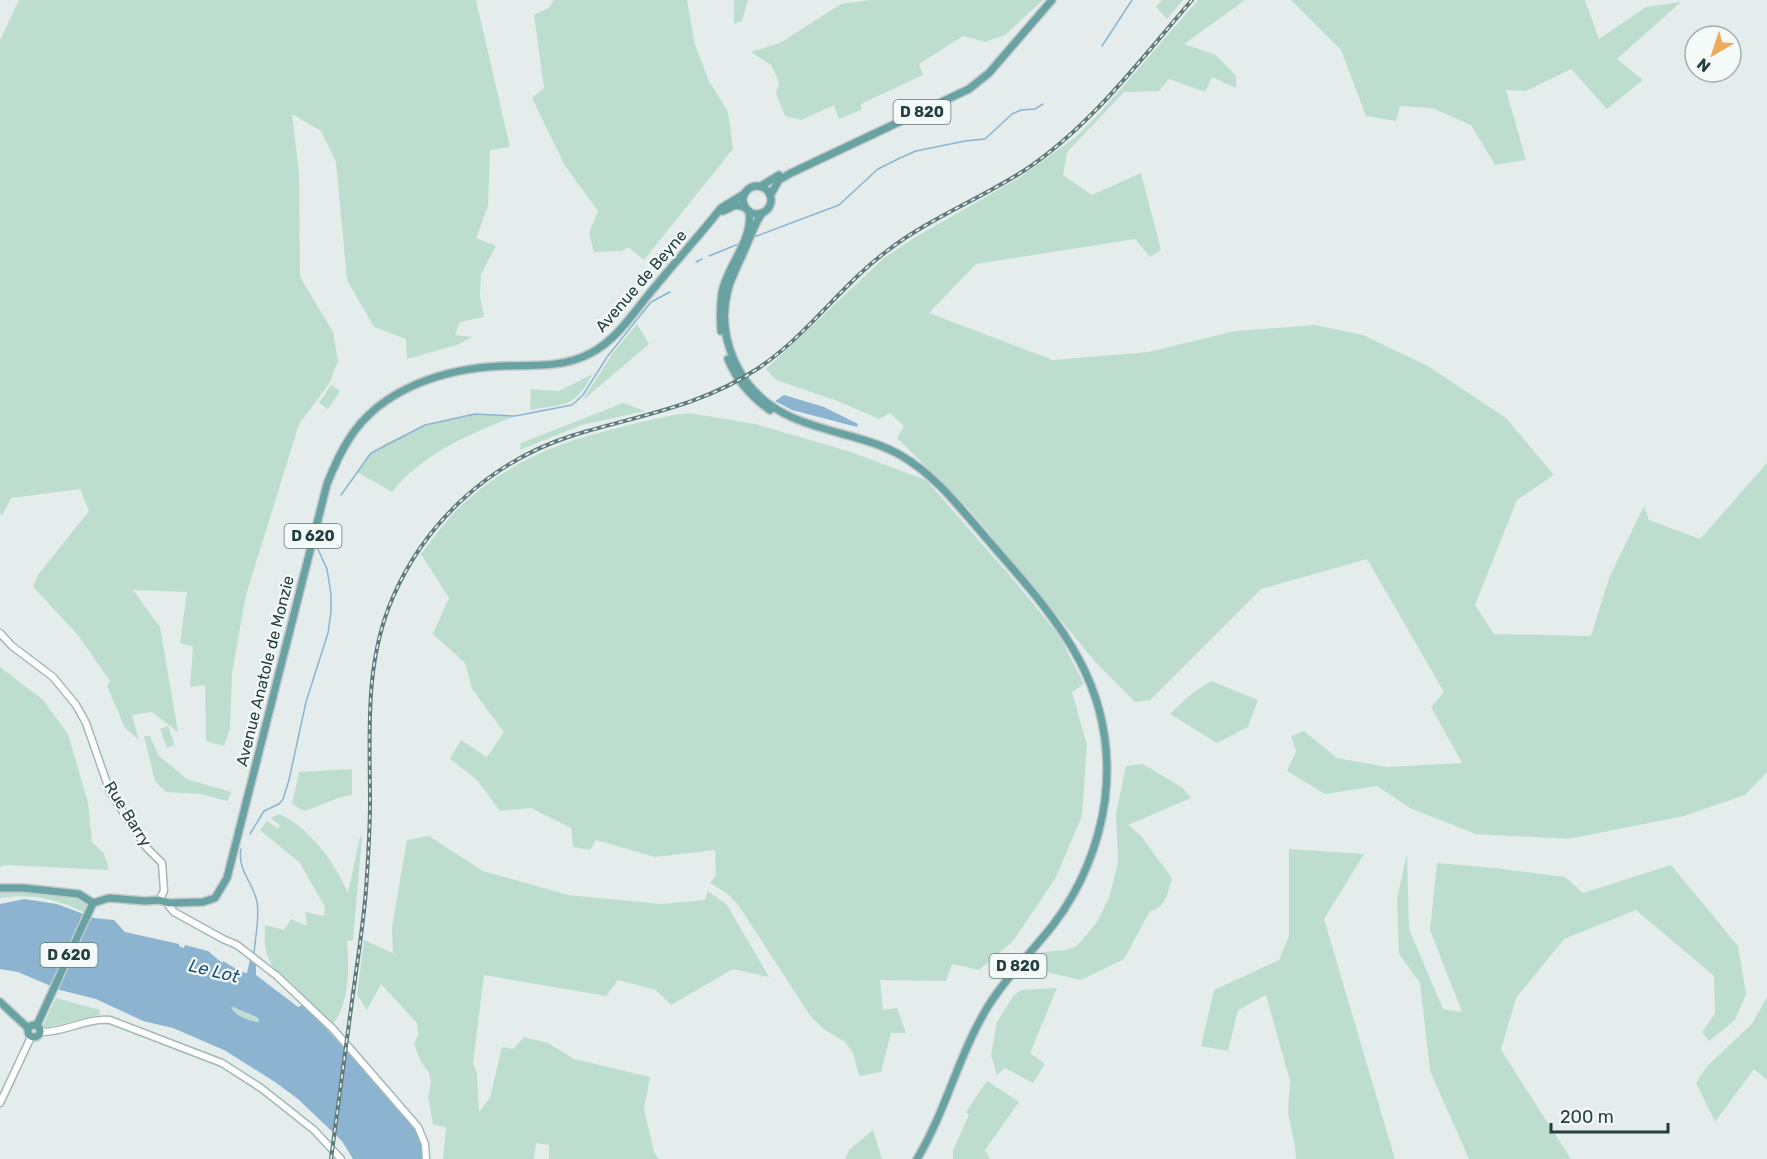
<svg xmlns="http://www.w3.org/2000/svg" width="1767" height="1159" font-family="Rubik,sans-serif">
  <rect width="100%" height="100%" fill="#e4edeb"/>
  <!-- green -->
  <g fill="#bddecf">
    <polygon points="19,0 476,0 510,147 490,150 488,206 476,238 496,246 481,274 480,296 484,317 460,322 455,335 473,337 457,345 407,359 406,339 374,327 347,280 336,162 321,131 292,114 299,172 300,277 333,332 338,361 329,384 299,424 246,595 232,673 230,728 224,746 206,741 205,685 190,687 193,647 180,643 187,592 133,590 160,627 178,732 152,712 132,715 139,740 125,728 107,686 110,681 78,635 33,587 38,575 89,511 80,489 11,498 2,516 0,513 0,40"/>
    <polygon points="554,0 687,0 695,45 709,81 728,112 733,149 644,260 628,247 622,251 594,252 589,233 598,211 565,166 532,98 544,88 534,15 548,8"/>
    <polygon points="734,0 748,0 742,21 734,24"/>
    <polygon points="870,0 1043,0 1005,35 985,42 963,36 919,64 923,75 861,104 861,110 839,119 834,105 801,120 785,116 776,93 779,82 771,65 751,52 780,43 841,4"/>
    <polygon points="1162,0 1183,0 1167,19 1156,7"/>
    <polygon points="1198,0 1245,0 1184,44 1216,55 1236,76 1236,88 1212,77 1205,92 1169,79 1159,91 1124,92 1067,152 1063,175 1092,195 1141,173 1161,250 1150,257 1135,239 976,264 929,313 1053,360 1149,352 1235,331 1315,325 1363,335 1428,366 1506,418 1554,475 1517,500 1475,605 1494,634 1591,636 1609,578 1644,506 1649,520 1700,539 1767,463 1767,772 1745,795 1684,816 1568,839 1476,834 1410,808 1377,786 1325,794 1287,771 1296,751 1291,736 1304,731 1337,758 1387,767 1462,763 1431,707 1444,692 1367,559 1261,589 1150,700 1135,702 1097,664 969,509 897,438 904,426 890,413 879,419 840,402 776,380 766,369 883,259 914,238 1019,178 1077,136 1100,113"/>
    <polygon points="1291,0 1585,0 1599,39 1646,7 1681,2 1617,59 1643,80 1607,109 1571,69 1526,91 1506,90 1526,160 1495,165 1471,125 1432,108 1400,106 1396,121 1366,116 1341,50"/>
    <polygon points="637,324 649,344 582,401 613,353"/>
    <path d="M 593,374 C 573,409 567,403 530,410 L 531,389 L 559,391 Z"/>
    <polygon points="331,385 340,391 328,409 319,403"/>
    <polygon points="623,403 645,411 582,425 520,450 521,443"/>
    <path d="M 689,413 L 755,424 L 848,451 L 926,480 L 1018,585 L 1060,637 L 1084,684 L 1072,692 L 1087,745 L 1082,816 L 1055,879 L 1013,941 L 979,970 L 952,964 L 946,981 L 880,980 L 883,1010 L 897,1008 L 906,1033 L 891,1033 L 881,1072 L 859,1076 L 853,1053 L 845,1042 L 825,1030 L 811,1017 L 739,906 L 728,894 L 710,883 L 716,875 L 715,850 L 655,857 L 596,840 L 590,850 L 573,847 L 571,828 L 531,808 L 500,811 L 477,780 L 450,759 L 461,740 L 487,757 L 504,732 L 472,689 L 465,663 L 433,634 L 449,598 L 421,554 C 434,538 446,519 462,505 C 510,461 559,442 621,427 C 644,421 665,416 689,413 Z"/>
    <path d="M 475,414 L 515,416 C 471,433 422,454 392,492 L 357,472 L 367,456 L 385,444 L 425,425 Z"/>
    <polygon points="0,667 43,700 68,734 88,803 92,842 104,853 109,870 5,865 0,867"/>
    <polygon points="1211,681 1258,700 1248,727 1217,743 1170,714 1191,694"/>
    <polygon points="168,726 175,745 167,748 160,729"/>
    <polygon points="144,736 150,736 159,756 187,779 231,792 228,801 200,794 166,792 155,781"/>
    <path d="M 1143,764 L 1183,788 L 1191,798 L 1128,825 L 1141,836 L 1172,878 C 1168,892 1166,908 1150,911 L 1124,959 L 1081,980 L 1028,968 L 1043,952 L 1066,950 L 1077,946 L 1097,922 L 1109,898 L 1118,863 L 1116,813 L 1126,766 Z"/>
    <path d="M 352,769 L 352,795 C 336,797 320,806 304,811 L 292,804 L 299,772 Z"/>
    <path d="M 280,814 C 311,830 334,861 348,893 L 360,837 L 362,837 L 353,940 L 347,941 C 349,968 350,1002 333,1024 L 327,1022 C 309,1004 270,976 266,950 C 264,942 265,933 265,925 L 284,930 L 291,919 L 307,926 L 305,912 L 324,916 L 325,907 L 300,863 L 260,830 L 267,821 L 278,829 L 280,825 L 270,818 Z"/>
    <polygon points="429,836 483,871 568,895 661,904 705,900 708,891 727,905 769,977 733,969 671,1005 656,990 618,980 606,996 484,975 473,1063 477,1073 479,1112 490,1098 502,1047 513,1049 524,1037 548,1043 574,1059 650,1077 644,1109 654,1152 659,1159 549,1159 549,1145 536,1143 534,1159 443,1159 446,1127 433,1125 428,1096 431,1083 429,1073 420,1060 414,1044 418,1035 417,1023 381,984 367,1010 357,995 364,940 393,953 392,927 407,840"/>
    <polygon points="1289,849 1364,854 1324,919 1395,1159 1296,1159 1295,1146 1288,1113 1290,1081 1266,995 1238,1010 1228,1051 1201,1046 1214,990 1279,960 1289,936"/>
    <polygon points="1407,854 1409,929 1443,1009 1462,1012 1430,930 1437,863 1495,868 1565,877 1583,893 1671,865 1738,946 1746,994 1735,1020 1709,1041 1702,1032 1715,1014 1714,976 1636,910 1564,939 1516,998 1501,1050 1571,1159 1469,1159 1430,1071 1420,983 1399,954 1397,899"/>
    <path d="M 20,890 L 79,897 L 86,904 L 85,913 C 59,899 29,893 0,898 L 0,892 Z"/>
    <polygon points="1057,988 1030,1053 1045,1064 1033,1083 1005,1068 997,1075 991,1055 997,1022 1014,995 1021,990"/>
    <polygon points="1767,997 1767,1080 1754,1069 1715,1122 1696,1083 1707,1066 1752,1024"/>
    <polygon points="56,998 100,1010 99,1015 44,1028 43,1026"/>
    <path d="M 233,1007 L 258,1019 L 259,1022 C 251,1022 235,1015 230,1008 Z"/>
    <polygon points="987,1081 1019,1102 985,1150 990,1159 953,1159 953,1150 969,1115 966,1112"/>
    <polygon points="873,1130 882,1159 845,1159 850,1149"/>
  </g>
  <!-- water -->
  <g fill="#8cb4d1" fill-rule="evenodd">
    <polygon points="784,395 824,407 858,424 857,427 792,410 775,401"/>
    <path d="M 24,899 L 57,904 L 94,918 L 114,920 L 125,932 L 179,944 L 179,946 L 184,948 L 185,945 L 208,951 L 222,963 L 223,961 L 241,972 L 247,973 L 250,959 L 256,962 L 256,975 L 298,1007 L 302,1005 L 307,1008 L 384,1091 L 420,1133 L 423,1139 L 424,1159 L 353,1159 L 342,1141 L 298,1099 L 275,1082 L 224,1050 L 173,1028 L 143,1021 L 96,999 L 60,990 L 18,972 L 0,969 L 0,904 ZM 233,1007 L 258,1018 L 259,1022 C 250,1022 235,1015 231,1008 Z"/>
  </g>
  <g fill="none" stroke-linecap="round" stroke-linejoin="round">
    <!-- stream -->
    <g stroke="#8cb4d1" stroke-width="1.5">
      <polyline points="1102,46 1132,0"/>
      <polyline points="754,237 839,205 878,169 900,158 916,151 965,141 985,139 1012,114 1021,110 1035,109 1043,104"/>
      <polyline points="709,256 741,243"/>
      <polyline points="696,262 702,259"/>
      <polyline points="341,495 371,453 425,425 475,414 515,416 572,405 583,395 607,357 651,302 670,292"/>
      <polyline points="250,834 264,811 279,804 283,799 289,780 306,702 328,633 331,612 331,594 327,569 316,545 322,521"/>
      <path d="M 241,849 C 237,870 253,882 257,902 C 260,917 255,938 254,954"/>
    </g>
    <defs>
      <g id="secondary">
        <polyline points="0,633 12,646 53,677 76,705 86,723 110,792 146,847 162,863 164,891 159,900"/>
        <polyline points="169,903 169,906 174,912 223,939 237,945 277,976 333,1029 418,1127 425,1144 426,1159"/>
        <path d="M 40,1032 C 64,1033 85,1018 110,1020 L 222,1063 L 261,1088 L 314,1130 L 341,1159"/>
        <polyline points="0,1103 31,1037"/>
      </g>
      <g id="primary">
        <circle cx="757" cy="200" r="14"/>
        <polyline points="761,186 779,175"/>
        <polyline points="771,194 779,180 791,173 969,89 989,73 1052,0"/>
        <polyline points="723,211 736,205 745,207"/>
        <path d="M 762,213 C 754,225 750,238 744,251 C 739,263 732,276 728,289 C 715,339 740,391 785,414 C 822,433 866,435 902,456 C 936,476 961,509 987,539 C 1056,618 1119,685 1105,800 C 1099,844 1081,889 1053,925 C 1031,953 1005,978 987,1008 C 958,1056 946,1111 917,1159"/>
        <path d="M 721,331 C 720,317 720,302 723,288 C 730,263 754,237 749,211"/>
        <path d="M 728,359 C 737,381 751,397 770,410"/>
        <polyline points="0,888 23,888 79,894 93,903"/>
        <path d="M 93,903 L 109,898 L 145,901 L 159,900 L 169,903 L 203,902 L 215,898 L 227,878 L 327,484 C 333,469 340,453 349,439 C 381,388 446,368 503,366 C 533,365 563,368 591,353 C 618,339 635,310 654,288 C 676,261 700,235 721,208 L 744,194"/>
        <polyline points="0,1002 28,1028"/>
        <circle cx="34" cy="1031" r="6"/>
        <polyline points="37,1025 93,903"/>
      </g>
    </defs>
    <!-- secondary casing -->
    <use href="#secondary" stroke="#a2b9b7" stroke-width="9"/>
    <!-- primary casing -->
    <use href="#primary" stroke="#c1c9c9" stroke-width="10"/>
    <!-- secondary -->
    <use href="#secondary" stroke="#fff" stroke-width="6"/>
    <!-- primary -->
    <use href="#primary" stroke="#69a2a2" stroke-width="7"/>
    <defs>
      <path id="rail" d="M 331,1159 C 338,1106 345,1053 352,1001 C 357,964 363,927 366,890 C 368,861 370,831 370,802 C 370,733 364,663 393,597 C 426,521 491,462 571,436 C 635,416 700,407 757,369 C 806,337 840,286 887,251 C 930,218 980,199 1025,170 C 1091,126 1141,59 1192,0"/>
    </defs>
    <!-- rail casing -->
    <use href="#rail" stroke="#5e7a7a" stroke-width="4"/>
    <!-- rail -->
    <use href="#rail" stroke="#f4faf8" stroke-width="1.5" stroke-dasharray="4.5" stroke-linecap="butt"/>
  </g>
  <g text-anchor="middle" dominant-baseline="central" stroke-width="4.5" stroke-linejoin="round" paint-order="stroke">
    <!-- shield labels -->
    <g fill="#f4faf8" stroke="#627776" stroke-width="1.5">
      <rect x="893.5" y="100" width="57" height="24" rx="4.5"/>
      <rect x="284.5" y="524" width="57" height="24" rx="4.5"/>
      <rect x="40.5" y="943" width="57" height="24" rx="4.5"/>
      <rect x="989.5" y="954" width="57" height="24" rx="4.5"/>
    </g>
    <g font-size="15" font-weight="bold" fill="#233f3f">
      <text x="922" y="112">D 820</text>
      <text x="313" y="536">D 620</text>
      <text x="69" y="955">D 620</text>
      <text x="1018" y="966">D 820</text>
    </g>
    <!-- street labels -->
    <g font-size="16" fill="#233f3f" stroke="#f4faf8">
      <text transform="translate(641 281) rotate(-49)">Avenue de Beyne</text>
      <text transform="translate(265 671) rotate(-76)">Avenue Anatole de Monzie</text>
      <text transform="translate(128 814) rotate(58)">Rue Barry</text>
    </g>
    <!-- water labels -->
    <g font-size="18" font-style="italic" fill="#1d527b" stroke="#f4faf8">
      <text transform="translate(214 971) rotate(14)">Le Lot</text>
    </g>
  </g>
  <!-- north arrow -->
  <g transform="translate(1713 54) rotate(219)"><circle r="28" fill="#f4faf8" stroke="#a0afae" stroke-width="1.5"/>
  <path d="M0-4.5L10 22L0 15L-10 22Z" fill="#f1a95e"/>
  <text y="-9" font-size="16" font-weight="bold" text-anchor="middle" fill="#233f3f">N</text>
  </g>
  <!-- scale -->
  <path d="M1551 1123v9h117v-9" fill="none" stroke="#233f3f" stroke-width="3"/>
  <text x="1560" y="1123" font-size="18" fill="#233f3f" stroke="#f4faf8" stroke-width="4.5" paint-order="stroke">200 m</text>
</svg>
